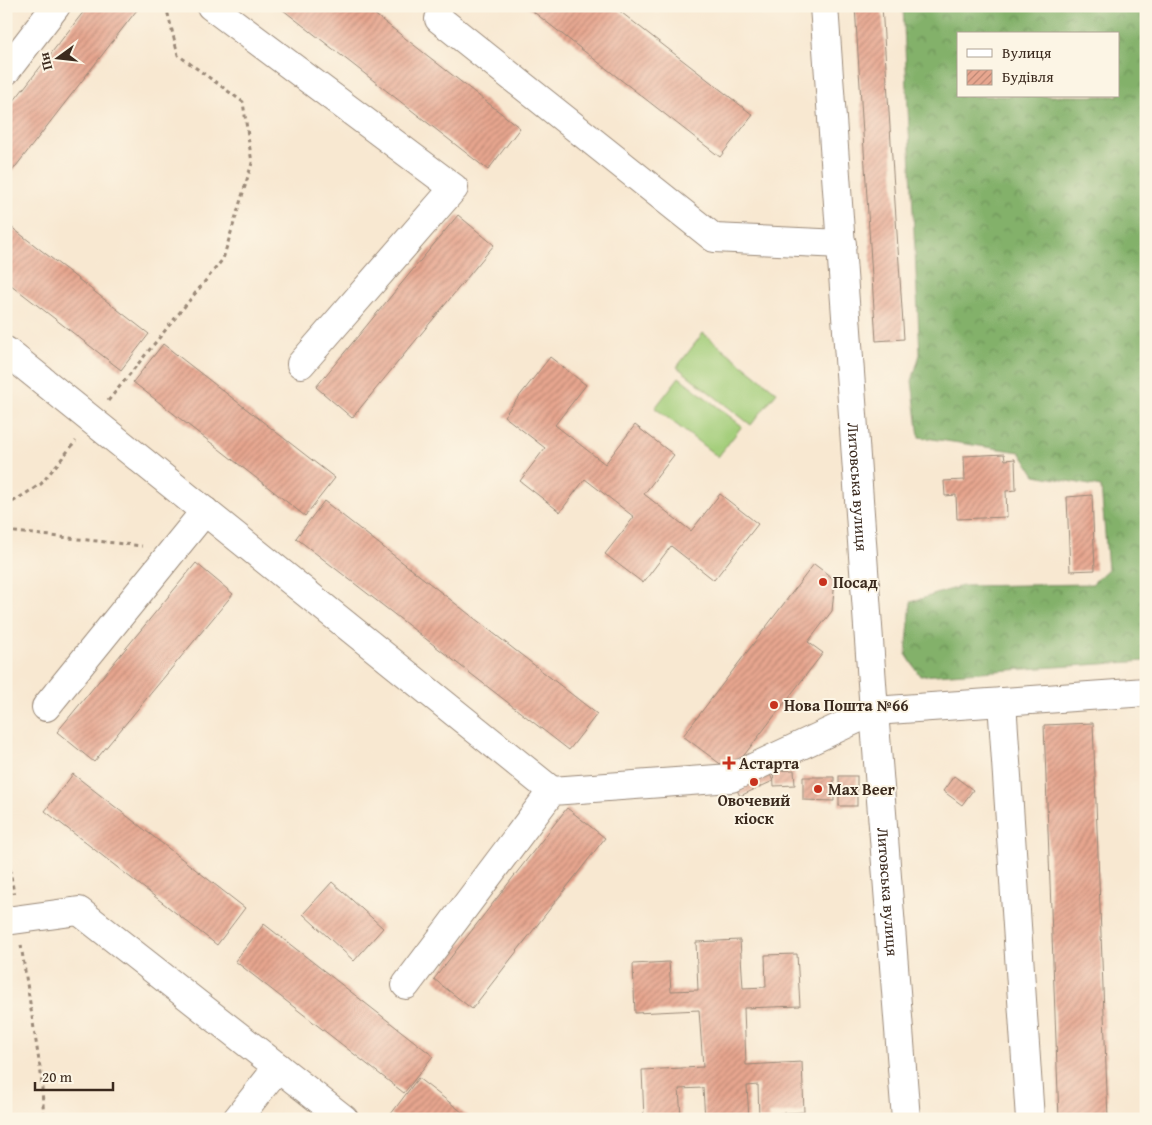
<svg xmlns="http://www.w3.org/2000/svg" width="1152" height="1125" font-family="'Gentium Book Plus',serif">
  <defs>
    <pattern id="forest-crowns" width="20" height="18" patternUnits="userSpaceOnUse" patternTransform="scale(1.25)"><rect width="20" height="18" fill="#83b16b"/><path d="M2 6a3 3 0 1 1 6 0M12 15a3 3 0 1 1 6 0" fill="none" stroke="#6c9057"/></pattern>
    <pattern id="building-hatch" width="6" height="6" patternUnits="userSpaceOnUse" patternTransform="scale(1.25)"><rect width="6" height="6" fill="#e7a68f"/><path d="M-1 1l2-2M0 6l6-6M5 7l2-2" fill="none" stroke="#bc8774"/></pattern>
  </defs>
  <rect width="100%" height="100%" fill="#fcf5e5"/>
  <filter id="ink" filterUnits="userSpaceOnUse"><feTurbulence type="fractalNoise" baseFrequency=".02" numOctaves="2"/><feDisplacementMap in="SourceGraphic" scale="10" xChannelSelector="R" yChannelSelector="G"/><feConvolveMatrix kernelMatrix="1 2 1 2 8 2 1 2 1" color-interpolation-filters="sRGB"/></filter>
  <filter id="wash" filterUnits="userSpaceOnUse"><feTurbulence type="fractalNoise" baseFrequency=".0096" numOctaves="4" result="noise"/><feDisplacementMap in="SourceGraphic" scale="20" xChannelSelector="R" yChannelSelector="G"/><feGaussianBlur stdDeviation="1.12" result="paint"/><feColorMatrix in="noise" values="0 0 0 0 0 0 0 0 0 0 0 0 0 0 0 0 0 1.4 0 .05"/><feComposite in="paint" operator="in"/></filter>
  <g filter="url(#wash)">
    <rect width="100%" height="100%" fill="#f8e8d1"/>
    <!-- grass -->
    <g fill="#a4ce7b" stroke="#707c4c">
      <polygon points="703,333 777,392 751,425 677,367"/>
      <polygon points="679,377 742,426 718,457 655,408"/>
    </g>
    <!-- forest -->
    <path fill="url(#forest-crowns)" stroke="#5f6e44" fill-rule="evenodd" d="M 903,6 L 1146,6 L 1146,661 L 920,676 L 906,654 L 911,602 L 961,586 L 1092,584 L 1108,569 L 1101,487 L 1035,475 L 1020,452 L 919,437 L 912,381 L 920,354 ZM 958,34 L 1118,34 L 1118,96 L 958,96 Z"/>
    <g id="blocks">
      <!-- building -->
      <g fill="url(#building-hatch)">
        <polygon points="88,6 140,6 6,179 6,111"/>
        <polygon points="278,6 364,6 520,128 488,170"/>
        <polygon points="526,6 613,6 753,115 720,157"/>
        <polygon points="855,6 882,6 904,339 876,341"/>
        <polygon points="458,215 494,245 352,418 316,387"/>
        <polygon points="6,223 149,334 121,370 6,281"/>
        <polygon points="163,344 335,478 305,516 133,382"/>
        <polygon points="550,357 586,385 555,425 605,464 635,425 674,455 644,494 691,531 720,494 758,524 714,580 671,546 643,583 605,554 634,517 585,479 560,512 520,481 545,448 504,416"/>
        <polygon points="1004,454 1005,460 1015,459 1016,490 1006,491 1007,517 957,519 956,495 945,496 944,481 965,480 964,456"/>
        <polygon points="1092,495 1095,570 1070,571 1067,497"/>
        <polygon points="324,501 597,714 569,750 296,538"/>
        <polygon points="196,563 233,594 94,762 57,732"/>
        <polygon points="814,564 835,580 832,611 808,642 823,653 731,772 683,736"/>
        <polygon points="1093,723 1108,1119 1059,1119 1044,725"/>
        <polygon points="767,768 773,781 740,796 734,784"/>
        <polygon points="794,770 795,785 774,786 773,771"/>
        <polygon points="73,774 245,908 217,945 45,811"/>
        <rect x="839" y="776" width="18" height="30"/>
        <polygon points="954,776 973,790 962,805 943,791"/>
        <polygon points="803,777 834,777 834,801 803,800"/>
        <polygon points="567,808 605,838 472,1009 434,979"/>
        <polygon points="332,882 383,928 354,961 303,914"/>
        <polygon points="264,924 433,1056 404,1093 235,961"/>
        <polygon points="740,940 743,988 766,987 765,955 797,954 800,1006 744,1008 746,1065 802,1062 804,1112 769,1114 770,1119 759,1119 758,1085 747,1086 749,1119 705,1119 703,1088 679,1089 681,1117 644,1119 642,1070 703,1067 699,1010 635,1013 633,964 669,962 671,991 698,990 696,942"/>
        <polygon points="418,1078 471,1119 397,1119 391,1114"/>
      </g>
    </g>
  </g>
  <g filter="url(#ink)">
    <use href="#blocks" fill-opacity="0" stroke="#9a8978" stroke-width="1"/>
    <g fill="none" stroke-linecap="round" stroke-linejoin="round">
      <defs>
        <g id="minor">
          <polyline points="211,6 454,188 301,364"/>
          <path id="s1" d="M 824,6 L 874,711 L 906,1119"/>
          <polyline points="439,19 714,238 842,244"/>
          <polyline points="6,71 56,6"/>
          <polyline points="6,351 552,791"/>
          <polyline points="1002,702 1030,1119"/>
          <polyline points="46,707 205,511"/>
          <polyline points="6,921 79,911 344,1119"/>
          <polyline points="406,985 552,791 731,778 874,711 1146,692"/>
          <polyline points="237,1119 278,1067"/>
        </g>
      </defs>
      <!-- minor casing -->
      <use href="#minor" stroke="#9a8978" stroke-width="30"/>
      <!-- path -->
      <g stroke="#9a8978" stroke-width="3" stroke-dasharray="4 4" stroke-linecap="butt">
        <polyline points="108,401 223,259 252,163 243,102 178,55 166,6"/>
        <polyline points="6,506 41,484 76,441"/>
        <polyline points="6,531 142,546"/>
        <polyline points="6,845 14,894"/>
        <polyline points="21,945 41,1074 44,1119"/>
      </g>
      <!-- minor -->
      <use href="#minor" stroke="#fff" stroke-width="28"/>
    </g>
  </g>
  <!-- markers -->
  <g fill="#c8321e" stroke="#fcf5e5" stroke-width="2">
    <circle cx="823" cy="582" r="5"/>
    <circle cx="774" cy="705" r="5"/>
    <path d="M726.5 755.5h5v5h5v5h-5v5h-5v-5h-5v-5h5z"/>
    <circle cx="754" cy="782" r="5"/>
    <circle cx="818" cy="789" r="5"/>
  </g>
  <g text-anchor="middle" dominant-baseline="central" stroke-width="4" stroke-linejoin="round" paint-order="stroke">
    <!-- street labels -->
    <g font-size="16" fill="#3b2a1e" stroke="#fcf5e5">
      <text stroke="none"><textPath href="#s1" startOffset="482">Литовська вулиця</textPath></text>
      <text stroke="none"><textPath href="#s1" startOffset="888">Литовська вулиця</textPath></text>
    </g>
    <!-- poi labels -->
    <g font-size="16" font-weight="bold" fill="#3b2a1e" stroke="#fcf5e5" text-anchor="start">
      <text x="833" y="582">Посад</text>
      <text x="784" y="705">Нова Пошта №66</text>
      <text x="739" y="763">Астарта</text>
      <text x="828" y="789">Max Beer</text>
      <text x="754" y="800" text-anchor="middle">Овочевий<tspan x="754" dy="18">кіоск</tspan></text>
    </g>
  </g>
  <!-- margin -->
  <rect width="1152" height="1125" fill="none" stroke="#fcf5e5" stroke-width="25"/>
  <!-- legend -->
  <rect x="957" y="32" width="162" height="65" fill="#fcf5e5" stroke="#afa495"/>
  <rect x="967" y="49" width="25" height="8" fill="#ffffff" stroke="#afa495"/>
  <text x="1002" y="58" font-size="15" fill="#3b2a1e">Вулиця</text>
  <rect x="967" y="70" width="25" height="15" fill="url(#building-hatch)" stroke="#afa495"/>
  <text x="1002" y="82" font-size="15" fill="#3b2a1e">Будівля</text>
  <!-- north arrow -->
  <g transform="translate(58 58) rotate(255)" stroke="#fcf5e5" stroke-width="4" paint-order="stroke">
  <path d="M0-4L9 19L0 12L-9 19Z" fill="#3b2a1e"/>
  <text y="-8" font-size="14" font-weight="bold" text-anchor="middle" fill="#3b2a1e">Пн</text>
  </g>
  <!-- scale -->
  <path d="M35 1082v8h78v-8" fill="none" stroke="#3b2a1e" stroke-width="2.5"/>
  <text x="42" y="1082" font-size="15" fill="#3b2a1e" stroke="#fcf5e5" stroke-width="4" paint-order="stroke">20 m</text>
</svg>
